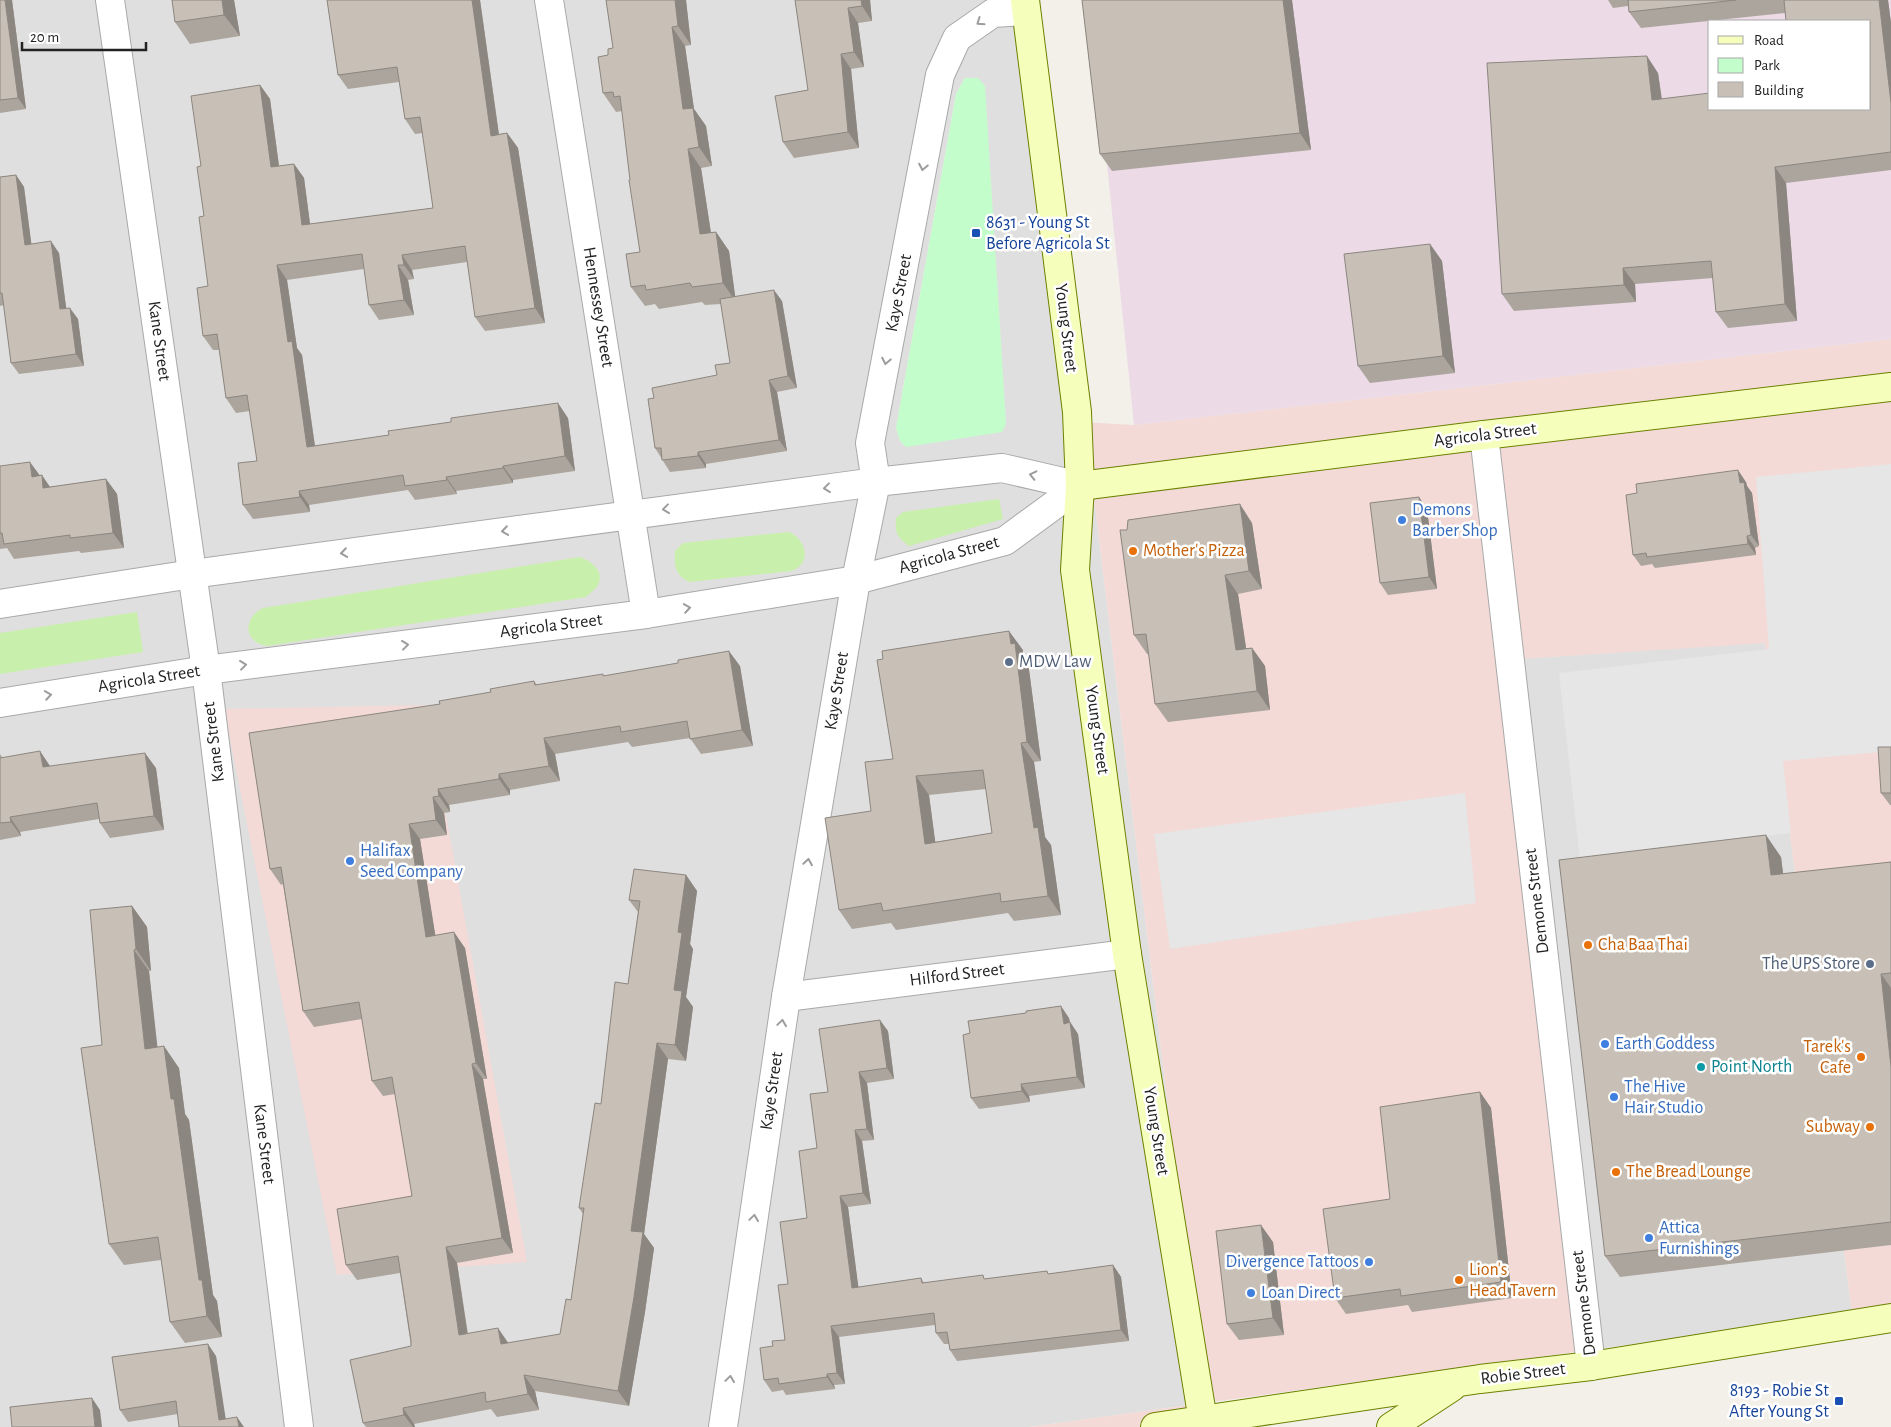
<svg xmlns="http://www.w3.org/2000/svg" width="1891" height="1427" font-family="'Alegreya Sans',sans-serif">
  <rect width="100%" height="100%" fill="#f2f0e8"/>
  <!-- residential -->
  <g fill="#e0dfdf" fill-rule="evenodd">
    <path d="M 0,0 L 1011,0 L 1096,514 L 1204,1403 L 1029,1427 L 0,1427 ZM 965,78 L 896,428 L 956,94 Z"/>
    <polygon points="1765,642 1852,1313 1597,1349 1504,660"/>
  </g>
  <!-- commercial -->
  <g fill="#f3dad7">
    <polygon points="1891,339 1891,1307 1852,1313 1765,643 1505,660 1597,1349 1204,1403 1205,1427 1029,1427 1204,1403 1096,514 1081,422 1134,425"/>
    <polygon points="426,705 527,1262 337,1275 224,709"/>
  </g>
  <!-- industrial -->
  <path fill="#ecdae7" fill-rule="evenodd" d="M 1090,0 L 1891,0 L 1891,339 L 1134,425 ZM 1710,21 L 1870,21 L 1870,109 L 1710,109 Z"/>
  <!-- grass -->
  <g fill="#c9efac">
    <path d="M 999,499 L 1003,519 L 909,546 C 897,537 895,534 896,518 L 903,512 Z"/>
    <path d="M 789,532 C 807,540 812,564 791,571 L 689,582 C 675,575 674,566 675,551 L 683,543 Z"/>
    <path d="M 580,557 C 591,561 605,571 598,585 C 596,589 590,593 586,597 L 267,646 C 243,642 243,618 263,608 Z"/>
    <polygon points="137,612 143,652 0,674 0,633"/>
  </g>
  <!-- park -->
  <polygon fill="#c4fdcc" points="965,78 978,78 985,86 1006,424 1002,432 906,447 900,441 896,428 956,94"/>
  <!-- parking -->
  <g fill="#e6e6e6">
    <polygon points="1891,464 1891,751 1783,761 1791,833 1580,859 1559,673 1769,649 1756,477"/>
    <polygon points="1465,793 1476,903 1170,949 1154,834"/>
  </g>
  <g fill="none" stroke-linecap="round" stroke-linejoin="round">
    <defs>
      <g id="street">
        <polyline points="110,0 206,670 299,1427"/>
        <polyline points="549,0 646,614"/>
        <polyline points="1484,435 1591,1366"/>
        <polyline points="0,604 192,574 876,482 1002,468 1080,486"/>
        <polyline points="0,703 206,670 646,614 856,580 1005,541 1080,486"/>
        <polyline points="786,997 1127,954"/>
        <polyline points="723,1427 786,997 856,580 876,482 870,443 940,75 957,38 993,13 1026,11"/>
      </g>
      <g id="secondary">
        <polyline points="1025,0 1077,412 1080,486 1075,570 1127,954 1204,1427"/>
        <polyline points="1080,486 1484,435 1891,387"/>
        <polyline points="1155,1427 1480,1379 1591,1366 1891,1318"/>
        <polyline points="1391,1427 1452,1387"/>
      </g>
    </defs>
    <!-- street casing -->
    <use href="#street" stroke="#a9a9a9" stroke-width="30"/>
    <!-- secondary casing -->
    <use href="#secondary" stroke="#6c8100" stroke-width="30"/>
    <!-- street -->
    <use href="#street" stroke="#fff" stroke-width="28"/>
    <!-- secondary -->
    <use href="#secondary" stroke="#f6febb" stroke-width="28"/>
  </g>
  <!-- wall -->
  <g fill="#aca59d" fill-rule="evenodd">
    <polygon points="0,0 12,0 26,109 0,113"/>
    <polygon points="172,0 234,0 240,36 190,44 175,22"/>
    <polygon points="327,0 480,0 499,134 507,133 518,148 545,323 485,331 475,317 467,262 412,270 414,279 408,280 414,315 379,320 369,305 364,269 287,280 297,348 302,355 315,446 568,418 575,471 513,480 513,483 456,491 457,494 415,500 408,490 309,505 310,512 253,519 243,505 257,461 250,411 236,413 226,398 219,350 213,350 203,336 208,286 201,166 260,85 270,99 279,166 294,164 304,178 310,224 433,208 423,133 415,134 405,119 399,82 348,89 338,75"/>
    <polygon points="606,0 686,0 691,45 685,46 694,109 706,126 712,166 701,168 711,233 716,232 729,251 735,296 782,301 797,388 777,392 787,451 706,464 706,468 670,472 655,448 654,398 717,375 730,363 721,304 705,305 702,302 659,309 655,304 645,306 631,287 640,252 622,111 616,112 603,93 613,48"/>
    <polygon points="795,0 870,0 872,21 858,23 864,67 851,69 859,148 794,158 783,142 808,90"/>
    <polygon points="1082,0 1292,0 1311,150 1112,171 1100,154"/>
    <polygon points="1608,0 1888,0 1891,23 1891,170 1786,183 1797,321 1728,328 1716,312 1713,278 1635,284 1636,302 1514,311 1502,294 1658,73 1662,99 1870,109 1785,13 1641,28 1629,12 1628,6 1613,8"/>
    <polygon points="16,175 24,187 31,244 59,253 66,309 78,319 84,366 19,374 11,363 4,305 0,306 0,177"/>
    <polygon points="1430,244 1442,261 1455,373 1370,383 1358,366"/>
    <polygon points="0,466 40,476 50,487 106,479 117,494 124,548 81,553 79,551 14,559 7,548 0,549"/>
    <polygon points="1746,482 1747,486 1752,493 1759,546 1755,548 1756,555 1655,568 1652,564 1641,566 1633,555"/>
    <polygon points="1419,497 1427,509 1437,589 1388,595 1380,583"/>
    <polygon points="1252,523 1262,589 1238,594 1246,648 1252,648 1265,666 1270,710 1168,722 1155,704 1149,654 1147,654 1134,635"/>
    <path d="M 1023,650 L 1023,656 L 1028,662 L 1041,761 L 1034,762 L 1045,837 L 1051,845 L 1061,915 L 1014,921 L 1008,913 L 896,930 L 891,923 L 852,929 L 839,910 L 871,811 L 893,759 ZM 986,789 L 992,833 L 935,842 L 929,795 Z"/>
    <polygon points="740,666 753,746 701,754 690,738 632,747 628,742 555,754 560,781 510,790 510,795 449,805 450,812 444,813 447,835 420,839 435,935 465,948 487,1079 483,1079 513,1253 457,1263 468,1334 509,1343 560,1334 571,1300 583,1214 579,1208 601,1104 628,984 638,912 629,900 686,875 697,891 690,944 693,949 686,997 693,1007 686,1061 668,1059 644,1234 654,1248 645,1312 629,1406 535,1391 539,1410 497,1417 491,1409 414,1424 415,1427 366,1427 363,1423 411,1346 400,1273 357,1280 346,1265 412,1196 395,1094 383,1096 372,1081 362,1019 314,1027 303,1011 283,884 281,885 270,869 440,704 491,692 534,681 537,685 605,676"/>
    <polygon points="1891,747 1891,805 1890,805 1881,793"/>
    <polygon points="0,754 2,757 50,766 156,768 164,830 110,838 100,823 99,819 20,832 21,836 0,840"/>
    <polygon points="1781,857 1783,874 1891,862 1891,1245 1620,1277 1605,1256"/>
    <polygon points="132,906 147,927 151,971 149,971 157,1047 179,1068 185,1114 189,1120 213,1295 217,1301 222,1337 185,1343 170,1322 161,1260 124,1265 109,1244 102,1045"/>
    <polygon points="1069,1018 1070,1022 1078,1034 1085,1088 1029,1096 1030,1102 979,1109 971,1098"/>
    <polygon points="888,1031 894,1079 867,1083 874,1140 862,1141 871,1204 848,1207 858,1287 921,1278 924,1283 986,1279 1049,1274 1113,1265 1121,1277 1129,1341 957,1361 950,1350 949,1344 944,1344 936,1333 935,1325 839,1337 845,1384 834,1385 835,1389 786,1395 783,1390 772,1392 764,1380 773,1346 785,1340 788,1284 807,1218 817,1148 828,1092"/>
    <polygon points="1480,1092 1491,1108 1512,1298 1412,1312 1408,1305 1346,1314 1335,1298 1390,1199"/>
    <polygon points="1273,1242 1284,1335 1239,1340 1227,1324"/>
    <polygon points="216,1356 225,1419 244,1427 178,1414 128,1422 120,1410"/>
  </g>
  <!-- shaded-wall -->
  <g fill="#8c8680">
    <polygon points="5,0 12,0 26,109 18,98"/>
    <polygon points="222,0 234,0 240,36 224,15"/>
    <polygon points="472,0 480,0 501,150 491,136"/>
    <polygon points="675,0 686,0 691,45 678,26"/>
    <polygon points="861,0 870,0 872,21 862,6"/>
    <polygon points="1283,0 1292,0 1311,150 1300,133"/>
    <polygon points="1879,0 1888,0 1891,23 1891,103"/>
    <polygon points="848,8 858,23 864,67 854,52"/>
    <polygon points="672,27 685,46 694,109 706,126 712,166 699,147 683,109"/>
    <polygon points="841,54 851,69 859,148 848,132"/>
    <polygon points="1647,56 1658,73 1664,117 1652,100"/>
    <polygon points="260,85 270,99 281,181 271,167"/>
    <polygon points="507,133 518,148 545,323 535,308"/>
    <polygon points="688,149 701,168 714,253 700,234"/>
    <polygon points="294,164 304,178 312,239 302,225"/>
    <polygon points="1775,167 1786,183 1797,321 1785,304"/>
    <polygon points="16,175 24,187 33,256 25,245"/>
    <polygon points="716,232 729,251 736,302 723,283"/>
    <polygon points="51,241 59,253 68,321 60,309"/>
    <polygon points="1430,244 1442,261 1455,373 1443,356"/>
    <polygon points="402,255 412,270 414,279 404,265"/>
    <polygon points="277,265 287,280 297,348 302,355 317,461 307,447 288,342"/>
    <polygon points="398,265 408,280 414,315 404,300"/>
    <polygon points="1623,268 1635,284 1636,302 1624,285"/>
    <polygon points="774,290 782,301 797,388 788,376"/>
    <polygon points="70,308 78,319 84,366 76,354"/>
    <polygon points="769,380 777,392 787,451 779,440"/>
    <polygon points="558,403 568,418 575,471 565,456"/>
    <polygon points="698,452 706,464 706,468 698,456"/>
    <polygon points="30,462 41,477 32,477"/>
    <polygon points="503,466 513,480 513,483 503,468"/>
    <polygon points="1738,470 1746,482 1747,486 1752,493 1759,546 1751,535 1740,483"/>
    <polygon points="42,475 52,490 43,488"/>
    <polygon points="446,477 456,491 457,494 447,480"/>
    <polygon points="106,479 117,494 124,548 113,533"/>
    <polygon points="299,491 309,505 310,512 300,497"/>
    <polygon points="1419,497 1427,509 1437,589 1429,577"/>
    <polygon points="1240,504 1252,523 1262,589 1249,571"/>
    <polygon points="1747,536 1755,548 1756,555 1748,544"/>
    <polygon points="1225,575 1238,594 1249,668 1236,650"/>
    <polygon points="1009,631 1023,650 1023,656 1028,662 1041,761 1027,742"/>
    <polygon points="1252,648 1265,666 1270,710 1257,691"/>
    <polygon points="729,651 740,666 753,746 742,730"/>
    <polygon points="544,738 555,754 560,781 549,766"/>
    <polygon points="1021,743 1034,762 1045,837 1051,845 1061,915 1048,896 1034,828"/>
    <polygon points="40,751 50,766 53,782 43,767"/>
    <polygon points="145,753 156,768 164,830 154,816"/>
    <polygon points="499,774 510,790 510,795 499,779"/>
    <polygon points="916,776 929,795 938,862 925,844"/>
    <polygon points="438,789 449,805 450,812 439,796"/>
    <polygon points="433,797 444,813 447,835 436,820"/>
    <polygon points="10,817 20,832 21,836 11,822"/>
    <polygon points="409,824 420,839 438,952 426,937"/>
    <polygon points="1766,835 1781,857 1786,897 1771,875"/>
    <polygon points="686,875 697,891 690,944 693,949 686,997 693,1007 686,1061 675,1045 674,990 678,932"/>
    <polygon points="132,906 147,927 151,971 136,949"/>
    <polygon points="454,932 465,948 487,1079 476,1063"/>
    <polygon points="134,950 149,971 160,1070 145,1049"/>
    <polygon points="1881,974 1891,988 1891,1067"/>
    <polygon points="1061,1006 1069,1018 1071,1032 1070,1022 1078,1034 1085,1088 1077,1077 1064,1024"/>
    <polygon points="880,1020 888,1031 894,1079 887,1068"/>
    <polygon points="657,1043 668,1059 644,1234 654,1248 645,1312 629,1406 618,1391 631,1231"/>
    <polygon points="164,1046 179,1068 185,1114 189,1120 213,1295 217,1301 222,1337 207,1316 199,1280 171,1099"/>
    <polygon points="472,1064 483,1079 513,1253 502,1238"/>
    <polygon points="859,1072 867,1083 874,1140 867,1129"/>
    <polygon points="1021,1084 1029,1096 1030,1102 1022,1091"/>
    <polygon points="1480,1092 1491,1108 1512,1298 1501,1282"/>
    <polygon points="855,1130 862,1141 871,1204 863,1193"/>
    <polygon points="840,1196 848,1207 860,1299 852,1288"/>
    <polygon points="1261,1225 1273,1242 1284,1335 1273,1318"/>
    <polygon points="446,1247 457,1263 470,1351 459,1335"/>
    <polygon points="1113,1265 1121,1277 1129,1341 1121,1330"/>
    <polygon points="831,1326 839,1337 845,1384 837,1373"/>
    <polygon points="498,1328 509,1344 501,1344"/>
    <polygon points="208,1344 216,1356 227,1427 219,1420"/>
    <polygon points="827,1374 834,1385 835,1389 827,1377"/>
    <polygon points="524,1375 535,1391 539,1410 528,1394"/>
    <polygon points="92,1398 100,1410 102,1427 95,1427"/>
    <polygon points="403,1408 414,1424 415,1427 413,1427 404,1415"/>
    <polygon points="237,1417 244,1427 239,1427"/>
  </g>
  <!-- building -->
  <g fill="#c8c0b7" stroke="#8c8680" fill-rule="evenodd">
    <polygon points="0,0 5,0 18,98 0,100"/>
    <polygon points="172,0 222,0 224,15 175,22"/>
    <polygon points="327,0 472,0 491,136 507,133 535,308 475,317 465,246 402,255 404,265 398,265 404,300 369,305 362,254 277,265 288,342 292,341 307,447 389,435 388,431 451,422 451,418 558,403 565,456 503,466 503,468 446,477 447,480 405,486 403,475 299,491 300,497 243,505 238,463 257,461 247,395 226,398 217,334 203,336 197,288 208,286 199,217 204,216 197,167 201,166 191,96 260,85 271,167 294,164 302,225 433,208 420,117 405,119 397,67 338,75"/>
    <polygon points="606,0 675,0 678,26 672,27 683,109 693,108 699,147 688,149 700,234 716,232 723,283 692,287 690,283 646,290 645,285 631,287 626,254 640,252 629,180 630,180 620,96 614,97 613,92 603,93 598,57 608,55 608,49 613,48"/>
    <polygon points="795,0 861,0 862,6 848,8 854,52 841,54 848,132 783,142 775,96 808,90"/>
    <polygon points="1082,0 1283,0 1300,133 1100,154"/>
    <polygon points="1628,0 1736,0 1629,12"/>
    <polygon points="1784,0 1879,0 1891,103 1891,152 1775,167 1785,304 1716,312 1711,261 1623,268 1624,285 1502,294 1487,63 1647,56 1652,100 1710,93 1710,109 1870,109 1870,21 1786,21"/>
    <polygon points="16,175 25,245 51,241 60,309 70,308 76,354 11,363 2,293 0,293 0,177"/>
    <polygon points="1430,244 1443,356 1358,366 1344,254"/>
    <polygon points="774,290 788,376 769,380 779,440 698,452 698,456 662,460 661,448 655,448 648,399 654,398 652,388 717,375 715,365 730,363 720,299"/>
    <polygon points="30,462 32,477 42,475 43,488 106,479 113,533 70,538 70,535 4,544 2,533 0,533 0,466"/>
    <polygon points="1738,470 1740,483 1744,482 1751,535 1747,536 1748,544 1647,557 1646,553 1633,555 1626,495 1637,493 1636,484"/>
    <polygon points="1419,497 1429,577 1380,583 1370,503"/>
    <polygon points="1240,504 1249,571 1225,575 1236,650 1252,648 1257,691 1155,704 1146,634 1134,635 1120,530 1127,530 1128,520"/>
    <path d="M 1009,631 L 1011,644 L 1015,643 L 1027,742 L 1021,743 L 1034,828 L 1038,827 L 1048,896 L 1001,902 L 1000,893 L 883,911 L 881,903 L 839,910 L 825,818 L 871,811 L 865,762 L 893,759 L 877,660 L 883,659 L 882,651 ZM 983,770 L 992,833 L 925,844 L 916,776 Z"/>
    <polygon points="729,651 742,730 690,739 687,721 621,732 620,726 544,738 549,766 499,774 499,779 438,789 439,796 433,797 436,820 409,824 426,937 454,932 476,1063 472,1064 502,1238 446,1247 459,1335 498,1328 501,1344 560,1334 566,1299 571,1300 584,1208 579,1208 595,1103 601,1104 615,982 628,984 640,901 629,900 634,869 686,875 678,932 682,933 674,990 682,991 675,1045 657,1043 631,1231 643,1232 634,1297 618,1391 524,1375 528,1394 486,1402 485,1392 403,1408 404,1415 363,1423 350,1360 411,1346 411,1341 398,1256 346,1265 337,1209 412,1196 392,1077 372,1081 359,1002 303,1011 281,867 270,869 249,733 440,704 439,701 491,692 490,689 534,681 535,685 603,674 603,676 678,663 678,660"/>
    <polygon points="1878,747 1891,747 1891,793 1881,793"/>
    <polygon points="40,751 43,767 145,753 154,816 100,823 97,803 10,817 11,822 0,823 0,758"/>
    <polygon points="1766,835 1771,875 1891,862 1891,973 1881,974 1891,1067 1891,1222 1605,1256 1559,860"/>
    <polygon points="132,906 136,949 134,950 145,1049 164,1046 171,1099 174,1099 199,1280 202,1280 207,1316 170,1322 158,1237 109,1244 81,1048 102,1045 90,910"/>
    <polygon points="1061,1006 1064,1024 1070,1022 1077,1077 1021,1084 1022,1091 971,1098 963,1035 970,1033 968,1021 1026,1013 1026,1011"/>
    <polygon points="880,1020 887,1068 859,1072 867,1129 855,1130 863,1193 840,1196 852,1288 921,1278 922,1283 983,1275 984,1279 1047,1271 1048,1274 1113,1265 1121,1330 950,1350 947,1332 936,1333 934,1313 831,1326 837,1373 827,1374 827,1377 779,1384 778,1378 764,1380 760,1348 773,1346 772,1341 785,1340 778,1285 788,1284 780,1222 807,1218 799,1151 817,1148 810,1094 828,1092 819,1029"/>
    <polygon points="1480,1092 1501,1282 1401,1296 1400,1289 1335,1298 1323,1209 1390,1199 1380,1107"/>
    <polygon points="1261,1225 1273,1318 1227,1324 1216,1231"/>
    <polygon points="208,1344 219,1420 237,1417 239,1427 179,1427 176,1401 120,1410 112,1357"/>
    <polygon points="92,1398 95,1427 12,1427 10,1407"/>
  </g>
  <!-- one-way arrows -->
  <defs><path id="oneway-chevron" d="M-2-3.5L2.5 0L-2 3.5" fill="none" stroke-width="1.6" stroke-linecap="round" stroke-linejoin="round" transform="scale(1.25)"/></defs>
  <g stroke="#9c9c9c">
    <use href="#oneway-chevron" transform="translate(980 22) rotate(145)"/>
    <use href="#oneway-chevron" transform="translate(923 167) rotate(101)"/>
    <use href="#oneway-chevron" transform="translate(886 361) rotate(101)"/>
    <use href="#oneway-chevron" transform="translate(1033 475) rotate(-167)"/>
    <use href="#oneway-chevron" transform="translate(827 488) rotate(173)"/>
    <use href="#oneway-chevron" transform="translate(666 509) rotate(173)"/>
    <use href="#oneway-chevron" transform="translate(505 531) rotate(172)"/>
    <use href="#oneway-chevron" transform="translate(344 553) rotate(172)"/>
    <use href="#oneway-chevron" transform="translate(687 608) rotate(-9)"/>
    <use href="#oneway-chevron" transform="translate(405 645) rotate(-7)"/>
    <use href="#oneway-chevron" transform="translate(243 665) rotate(-7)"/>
    <use href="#oneway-chevron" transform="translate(48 695) rotate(-9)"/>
    <use href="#oneway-chevron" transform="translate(808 862) rotate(-81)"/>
    <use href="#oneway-chevron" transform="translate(782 1023) rotate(-82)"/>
    <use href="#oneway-chevron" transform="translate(754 1218) rotate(-82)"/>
    <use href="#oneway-chevron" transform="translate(730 1379) rotate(-82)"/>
  </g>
  <!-- markers -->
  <g fill="#1a4fb4" stroke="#fff" stroke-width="2">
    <rect x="971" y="228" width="10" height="10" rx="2.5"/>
    <rect x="1834" y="1396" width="10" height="10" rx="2.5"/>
  </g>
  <g fill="#3f7fe0" stroke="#fff" stroke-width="2">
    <circle cx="1402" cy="520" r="5"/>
    <circle cx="350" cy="861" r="5"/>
    <circle cx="1605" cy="1044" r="5"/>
    <circle cx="1614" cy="1097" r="5"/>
    <circle cx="1649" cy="1238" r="5"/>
    <circle cx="1369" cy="1262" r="5"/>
    <circle cx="1251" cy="1293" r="5"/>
  </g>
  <g fill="#e8710a" stroke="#fff" stroke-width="2">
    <circle cx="1133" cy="551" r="5"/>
    <circle cx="1588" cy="945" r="5"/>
    <circle cx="1861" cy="1057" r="5"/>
    <circle cx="1870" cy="1127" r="5"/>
    <circle cx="1616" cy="1172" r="5"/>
    <circle cx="1459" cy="1280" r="5"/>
  </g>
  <g fill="#5c6f8a" stroke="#fff" stroke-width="2">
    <circle cx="1009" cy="662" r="5"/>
    <circle cx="1870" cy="964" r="5"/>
  </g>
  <circle fill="#0f9aa8" stroke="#fff" stroke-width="2" cx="1701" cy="1067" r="5"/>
  <g text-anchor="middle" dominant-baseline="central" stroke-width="5" stroke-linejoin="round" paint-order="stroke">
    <!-- transit labels -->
    <g font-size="18" fill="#164399" stroke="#fff" text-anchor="start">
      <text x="986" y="223">8631 - Young St<tspan x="986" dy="21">Before Agricola St</tspan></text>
      <text x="1829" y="1391" text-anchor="end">8193 - Robie St<tspan x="1829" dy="21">After Young St</tspan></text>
    </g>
    <!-- street labels -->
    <g font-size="18" fill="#222" stroke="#fff">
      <text transform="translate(899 293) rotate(-79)">Kaye Street</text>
      <text transform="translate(598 307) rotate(81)">Hennessey Street</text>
      <text transform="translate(1066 328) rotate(83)">Young Street</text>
      <text transform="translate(159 341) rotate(82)">Kane Street</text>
      <text transform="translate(1485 435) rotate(-7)">Agricola Street</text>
      <text transform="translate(949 555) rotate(-15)">Agricola Street</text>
      <text transform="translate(551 626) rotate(-7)">Agricola Street</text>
      <text transform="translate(149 679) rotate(-9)">Agricola Street</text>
      <text transform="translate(837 691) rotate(-81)">Kaye Street</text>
      <text transform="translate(1097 730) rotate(82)">Young Street</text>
      <text transform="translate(214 742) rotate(-97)">Kane Street</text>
      <text transform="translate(1537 901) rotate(-97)">Demone Street</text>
      <text transform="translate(957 975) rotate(-7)">Hilford Street</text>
      <text transform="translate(772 1091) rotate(-82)">Kaye Street</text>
      <text transform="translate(1156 1131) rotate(81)">Young Street</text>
      <text transform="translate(264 1144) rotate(83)">Kane Street</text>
      <text transform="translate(1584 1303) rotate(-97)">Demone Street</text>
      <text transform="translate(1523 1374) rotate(-7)">Robie Street</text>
    </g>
    <!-- shop labels -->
    <g font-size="18" fill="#366cbe" stroke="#fff" text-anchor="start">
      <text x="1412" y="510">Demons<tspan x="1412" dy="21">Barber Shop</tspan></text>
      <text x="360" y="851">Halifax<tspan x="360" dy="21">Seed Company</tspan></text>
      <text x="1615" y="1044">Earth Goddess</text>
      <text x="1624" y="1087">The Hive<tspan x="1624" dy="21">Hair Studio</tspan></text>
      <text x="1659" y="1228">Attica<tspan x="1659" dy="21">Furnishings</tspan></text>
      <text x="1359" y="1262" text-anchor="end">Divergence Tattoos</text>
      <text x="1261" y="1293">Loan Direct</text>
    </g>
    <!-- food labels -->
    <g font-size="18" fill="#c56008" stroke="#fff" text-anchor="start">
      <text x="1143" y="551">Mother's Pizza</text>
      <text x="1598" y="945">Cha Baa Thai</text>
      <text x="1851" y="1047" text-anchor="end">Tarek's<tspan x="1851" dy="21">Cafe</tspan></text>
      <text x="1860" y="1127" text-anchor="end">Subway</text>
      <text x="1626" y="1172">The Bread Lounge</text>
      <text x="1469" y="1270">Lion's<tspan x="1469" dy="21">Head Tavern</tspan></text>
    </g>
    <!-- service labels -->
    <g font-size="18" fill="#4e5e75" stroke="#fff" text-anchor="start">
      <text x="1019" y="662">MDW Law</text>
      <text x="1860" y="964" text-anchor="end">The UPS Store</text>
    </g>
    <!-- culture labels -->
    <g font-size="18" fill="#0d838f" stroke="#fff" text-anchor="start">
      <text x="1711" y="1067">Point North</text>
    </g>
  </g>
  <!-- legend -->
  <rect x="1708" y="20" width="162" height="90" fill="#ffffff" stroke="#a7a7a7"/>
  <rect x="1718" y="36" width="25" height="8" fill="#f6febb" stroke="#a7a7a7"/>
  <text x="1754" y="45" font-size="15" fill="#222222">Road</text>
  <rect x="1718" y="58" width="25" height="15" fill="#c4fdcc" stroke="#a7a7a7"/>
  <text x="1754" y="70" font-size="15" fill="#222222">Park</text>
  <rect x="1718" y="82" width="25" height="15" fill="#c8c0b7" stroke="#a7a7a7"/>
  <text x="1754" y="95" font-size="15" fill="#222222">Building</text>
  <!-- scale -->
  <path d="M22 42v8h124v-8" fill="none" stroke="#222222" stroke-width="2.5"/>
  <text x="30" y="42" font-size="15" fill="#222222" stroke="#ffffff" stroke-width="4" paint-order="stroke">20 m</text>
</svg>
